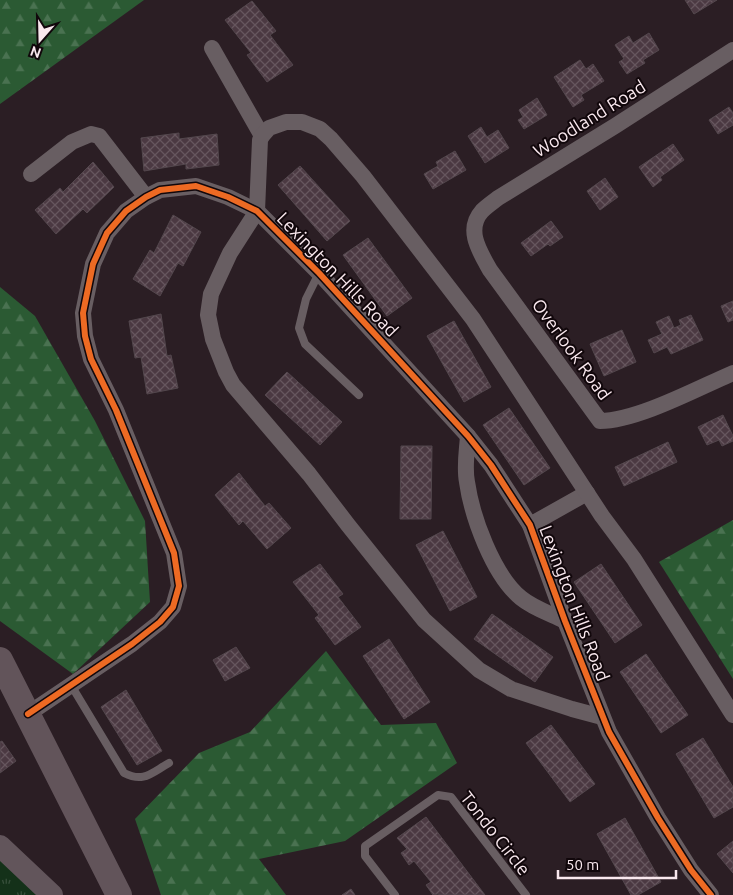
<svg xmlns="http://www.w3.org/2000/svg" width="733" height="895" font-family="Ubuntu,sans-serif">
  <defs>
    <pattern id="grass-tufts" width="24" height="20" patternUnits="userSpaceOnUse" patternTransform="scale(1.25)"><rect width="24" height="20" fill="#143119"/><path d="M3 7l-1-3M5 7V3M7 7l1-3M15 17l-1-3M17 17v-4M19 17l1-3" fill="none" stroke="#374f3b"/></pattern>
    <pattern id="forest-firs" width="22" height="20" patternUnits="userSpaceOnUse" patternTransform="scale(1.25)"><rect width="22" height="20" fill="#2b5a33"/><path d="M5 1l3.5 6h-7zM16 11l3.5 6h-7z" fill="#4a7251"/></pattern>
    <pattern id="building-cross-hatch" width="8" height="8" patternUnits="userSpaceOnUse" patternTransform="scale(1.25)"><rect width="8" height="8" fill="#4b3942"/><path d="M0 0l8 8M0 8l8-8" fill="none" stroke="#66565e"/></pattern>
  </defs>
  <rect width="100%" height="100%" fill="#2b1e24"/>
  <!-- grass -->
  <polygon fill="url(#grass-tufts)" points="0,859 52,895 0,895"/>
  <!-- forest -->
  <g fill="url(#forest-firs)">
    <polygon points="0,0 144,0 0,104"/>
    <polygon points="0,287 35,316 95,421 145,521 150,602 73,674 0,621"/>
    <polygon points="733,520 733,679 659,562"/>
    <polygon points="326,651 381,725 436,723 457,763 345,841 259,859 286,895 161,895 135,819 199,753 250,732"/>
  </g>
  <!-- building -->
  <g fill="url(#building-cross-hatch)" stroke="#53474d">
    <polygon points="685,0 717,0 694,14"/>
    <polygon points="252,1 276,31 270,35 293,65 267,82 247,55 251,53 225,20"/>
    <polygon points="649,33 659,50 643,60 645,63 627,74 619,62 624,59 615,45 629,36 633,43"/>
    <polygon points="580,60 586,69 593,64 604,81 581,95 584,100 573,107 554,77"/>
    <polygon points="537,98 547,115 524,129 518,120 523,117 519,110"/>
    <polygon points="729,107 733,113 733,125 718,134 709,120"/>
    <polygon points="481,127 487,137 498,130 509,148 485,163 468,136"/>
    <polygon points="179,133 179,139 217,134 219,165 186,169 186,164 144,171 141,138"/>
    <polygon points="673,144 684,160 660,177 662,180 653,187 639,167"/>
    <polygon points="455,151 466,170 433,189 424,174 438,166 436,162"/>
    <polygon points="93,162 114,187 87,213 83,209 56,234 35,210 60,188 63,192"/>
    <polygon points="300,166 350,221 327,241 278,185"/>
    <polygon points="605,178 618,197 600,210 587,191"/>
    <polygon points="173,215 201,232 183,266 178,263 160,296 133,279 150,250 154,253"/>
    <polygon points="551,221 563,237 550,246 548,244 531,256 521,243"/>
    <polygon points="368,238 412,298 387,316 343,255"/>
    <polygon points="733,301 733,320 728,322 721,306"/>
    <polygon points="161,314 167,356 171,355 178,388 147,394 141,357 135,358 129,321"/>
    <polygon points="691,315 703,340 671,354 667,347 654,353 648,340 662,334 656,322 669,316 674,328 681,325 679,320"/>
    <polygon points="454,321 491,387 464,402 427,336"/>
    <polygon points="622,330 636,362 604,376 590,344"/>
    <polygon points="287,372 342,422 320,445 265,395"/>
    <polygon points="509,408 550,468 524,485 483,425"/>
    <polygon points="723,415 733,436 733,441 722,446 719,440 707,445 698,427"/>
    <polygon points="668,442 677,462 624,486 615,467"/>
    <polygon points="401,446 432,446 431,519 400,519"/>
    <polygon points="239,473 265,506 269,503 291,528 267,549 243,521 239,525 215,495"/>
    <polygon points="443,531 477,597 450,611 416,545"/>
    <polygon points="320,564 343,594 338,597 361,627 335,645 315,618 319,615 293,582"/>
    <polygon points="601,564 642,625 615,643 574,582"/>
    <polygon points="492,614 553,657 535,682 474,639"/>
    <polygon points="389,639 430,702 404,719 363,656"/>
    <polygon points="236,647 250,668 225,681 213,660"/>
    <polygon points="646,654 688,715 661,733 620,672"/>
    <polygon points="126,690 162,751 137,765 101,707"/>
    <polygon points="551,725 595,784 570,802 526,743"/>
    <polygon points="703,738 733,787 733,807 714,818 676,754"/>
    <polygon points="2,741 16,761 0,773 0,742"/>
    <polygon points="426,817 485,895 440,895 438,894 433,895 426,885 431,882 414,861 409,865 401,853 407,849 397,838"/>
    <polygon points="625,818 661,882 638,895 631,895 597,834"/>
    <polygon points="733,841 733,873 717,854"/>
    <polygon points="351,889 355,895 342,895"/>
  </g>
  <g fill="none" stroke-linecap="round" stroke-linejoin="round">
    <!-- lane -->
    <g stroke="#685e62" stroke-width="8">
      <polyline points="319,273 306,299 299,328 305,344 359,395"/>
      <path d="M 71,685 L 124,773 C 144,783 151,773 169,763"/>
      <polyline points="395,895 365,856 365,846 438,795 451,797 526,895"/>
    </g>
    <!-- street -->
    <g stroke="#685e62" stroke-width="16">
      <polyline points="212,48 262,136"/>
      <path d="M 733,50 L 615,126 L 498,198 C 493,202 487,206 482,211 C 465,230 480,252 490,270 L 600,421 C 637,421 698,388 733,373"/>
      <polyline points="31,174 72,142 91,134 99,136 146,197"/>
      <path d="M 468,436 C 467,451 464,467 467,482 C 472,517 493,575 521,598 C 533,608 551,614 565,621"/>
      <polyline points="530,525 587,493"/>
      <polyline points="28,714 132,644 160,622 173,607 179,586 174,553 116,410 91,359 85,336 83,313 93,264 107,233 126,211 146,197 160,190 196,186 228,197 257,211 319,273 468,436 491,465 530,525 565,621 609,732 658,818 691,870 711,895"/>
      <polyline points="602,717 572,709 511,689 479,670 424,620 348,525 309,474 233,385 226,372 213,339 208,315 211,294 230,253 257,211 260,140 262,136 269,128 286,122 302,122 320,129 331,139 363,176 473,319 602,516 634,559 733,715"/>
    </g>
    <!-- secondary -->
    <polyline stroke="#62555b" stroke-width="22" points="0,846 52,895"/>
    <!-- primary -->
    <polyline stroke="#62545a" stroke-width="26" points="0,660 119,895"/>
    <defs>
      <polyline id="cycleway" points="28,714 132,644 160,622 173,607 179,586 174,553 116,410 91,359 85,336 83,313 93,264 107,233 126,211 146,197 160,190 196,186 228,197 257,211 319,273 468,436 491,465 530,525 565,621 609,732 658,818 691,870 711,895"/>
    </defs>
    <!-- cycleway casing -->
    <use href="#cycleway" stroke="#11070b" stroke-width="9"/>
    <!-- cycleway -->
    <use href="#cycleway" stroke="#ed6a23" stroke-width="6"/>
  </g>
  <g text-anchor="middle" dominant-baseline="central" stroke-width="4" stroke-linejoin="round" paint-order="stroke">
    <!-- street labels -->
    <g font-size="18" fill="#f9e8ee" stroke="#11070b">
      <text transform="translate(589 118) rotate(-32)">Woodland Road</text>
      <text transform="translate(338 274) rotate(46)">Lexington Hills Road</text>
      <text transform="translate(572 349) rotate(54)">Overlook Road</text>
      <text transform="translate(575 603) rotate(69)">Lexington Hills Road</text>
      <text transform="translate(496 833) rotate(52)">Tondo Circle</text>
    </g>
  </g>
  <!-- north arrow -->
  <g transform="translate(40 40) rotate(200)" stroke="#11070b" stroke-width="4" paint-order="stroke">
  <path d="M0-4L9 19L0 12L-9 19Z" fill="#f9e8ee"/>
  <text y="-8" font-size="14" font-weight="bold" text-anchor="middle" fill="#f9e8ee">N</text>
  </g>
  <!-- scale -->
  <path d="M558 870v8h118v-8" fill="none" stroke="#f9e8ee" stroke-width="2.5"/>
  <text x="566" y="870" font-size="15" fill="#f9e8ee" stroke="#11070b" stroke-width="4" paint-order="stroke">50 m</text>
</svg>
